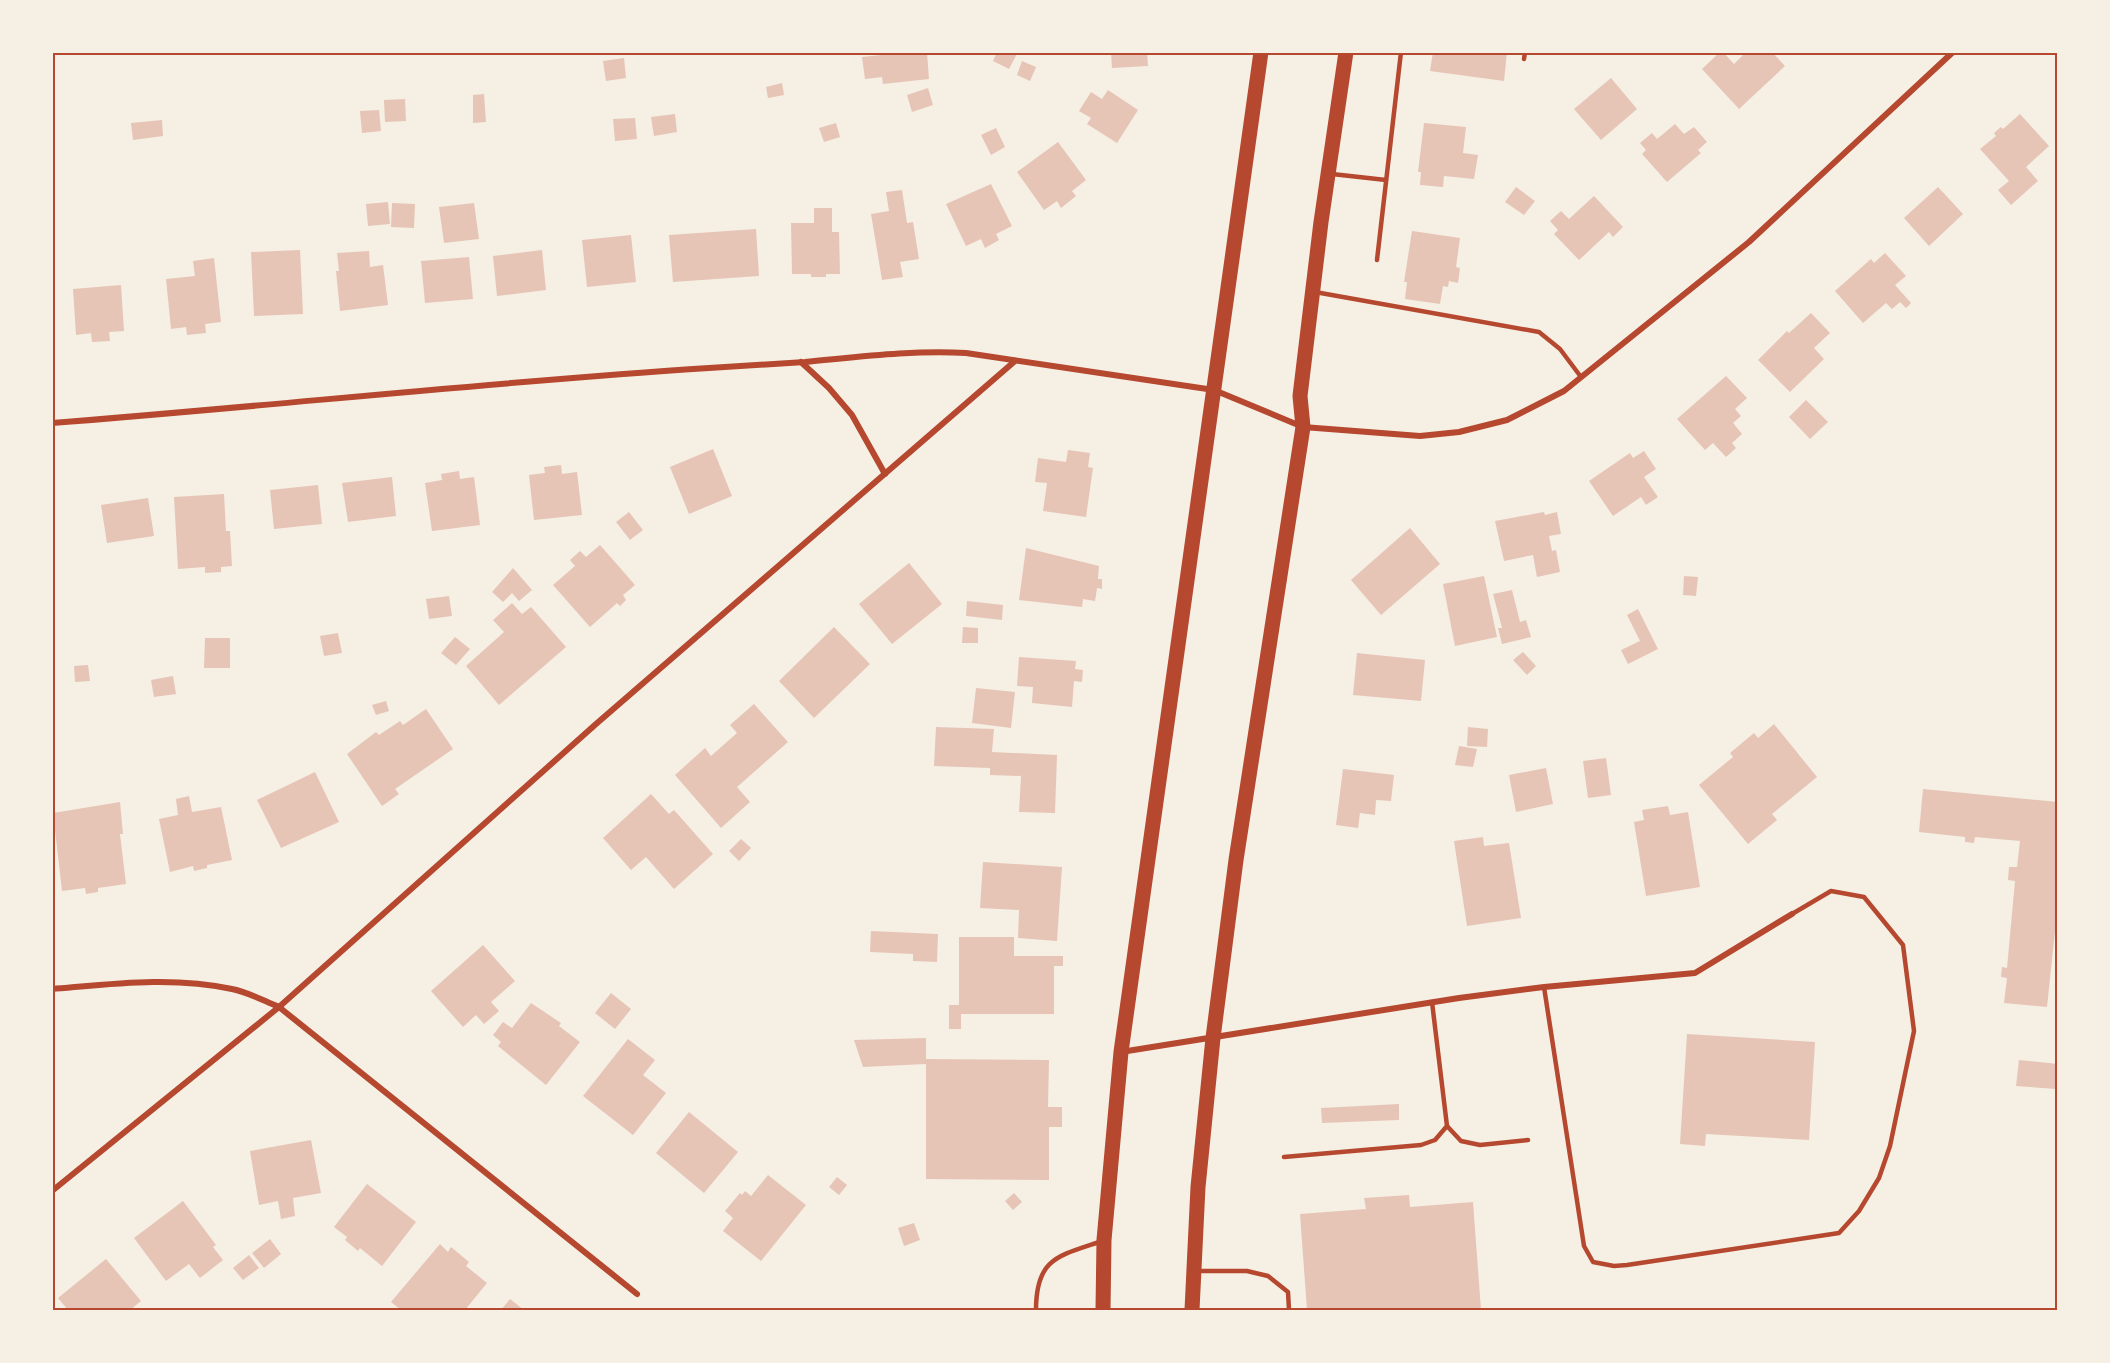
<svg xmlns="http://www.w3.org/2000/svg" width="2110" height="1363" font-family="Commissioner,sans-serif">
  <rect width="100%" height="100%" fill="#f6efe4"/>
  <!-- building -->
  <g fill="#e6c5b7">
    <polygon points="883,52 927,52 929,79 883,84 882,77 865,79 862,57 881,55"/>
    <polygon points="997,52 1018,52 1009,69 993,61"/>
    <polygon points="1111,52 1147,52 1148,66 1112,68"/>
    <polygon points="1433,52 1507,52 1504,81 1430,71"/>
    <polygon points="1720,52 1723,52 1734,64 1746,52 1772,52 1785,66 1739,109 1702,69"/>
    <polygon points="624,58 626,78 606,81 603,61"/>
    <polygon points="1022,61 1036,67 1030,81 1017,75"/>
    <polygon points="1611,78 1637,109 1601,140 1574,109"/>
    <polygon points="782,83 784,95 768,98 766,87"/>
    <polygon points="928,88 933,105 912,112 907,95"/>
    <polygon points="1108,90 1138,110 1117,143 1087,124 1091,118 1079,111 1091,92 1102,99"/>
    <polygon points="484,94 486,122 473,123 473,95"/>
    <polygon points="405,99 406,121 385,122 384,100"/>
    <polygon points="379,110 381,131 362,133 360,111"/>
    <polygon points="675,114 677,132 654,136 651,117"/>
    <polygon points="2020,114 2049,146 2026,167 2038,181 2011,205 1998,190 2009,181 1980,149 1996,136 1994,133 2001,127 2003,129"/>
    <polygon points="635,118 637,139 615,141 613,119"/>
    <polygon points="162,120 163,136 133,140 131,123"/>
    <polygon points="836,123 840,137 824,142 819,128"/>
    <polygon points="1424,123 1466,127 1463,153 1478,155 1474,179 1444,176 1443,187 1420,185 1421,172 1418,172"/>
    <polygon points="1675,124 1684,134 1694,127 1707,142 1698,150 1701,153 1667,182 1642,154 1646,150 1640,143 1652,133 1657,139"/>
    <polygon points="996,128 1005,147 991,155 981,135"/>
    <polygon points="1058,142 1086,180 1072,191 1076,196 1061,208 1057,201 1044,210 1017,172"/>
    <polygon points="991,184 1012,226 996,234 999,240 985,248 981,239 966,246 946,204"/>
    <polygon points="1516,187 1535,201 1524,215 1505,202"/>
    <polygon points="1938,187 1963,214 1929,246 1904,218"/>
    <polygon points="902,190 907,223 913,222 919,259 900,262 903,277 882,280 871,214 889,211 886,192"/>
    <polygon points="1594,196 1623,227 1613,237 1609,232 1579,260 1554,234 1558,230 1550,221 1561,211 1569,219"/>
    <polygon points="388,202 390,224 368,226 366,204"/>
    <polygon points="392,203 415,204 414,228 391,227"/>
    <polygon points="474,203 479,239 444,243 439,207"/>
    <polygon points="814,208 832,208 832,232 839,232 840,274 826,274 826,277 811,277 811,274 792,274 791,223 814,223"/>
    <polygon points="756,229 759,276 673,282 669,235"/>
    <polygon points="1412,231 1460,238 1456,267 1460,268 1458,283 1449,281 1448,287 1443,286 1440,304 1405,299 1407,282 1404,282"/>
    <polygon points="631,235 636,282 587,287 582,240"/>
    <polygon points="300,250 303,314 254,316 251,252"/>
    <polygon points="542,250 546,290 497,296 493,256"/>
    <polygon points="369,251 370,267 383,265 388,305 340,311 336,271 339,271 337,253"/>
    <polygon points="1885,253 1906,276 1895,285 1911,303 1906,308 1900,302 1892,309 1886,303 1863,323 1835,291 1871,259 1874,263"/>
    <polygon points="469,257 473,299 425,303 421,261"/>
    <polygon points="214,258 221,322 205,324 206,333 187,335 186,327 171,329 166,279 195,276 193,261"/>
    <polygon points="121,285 124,331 109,332 110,341 92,342 91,333 76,335 73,289"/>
    <polygon points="1811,313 1830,333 1814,348 1824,359 1790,392 1758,360 1787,331 1789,333"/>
    <polygon points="1726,376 1747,398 1735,409 1741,416 1733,423 1742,434 1732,443 1736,448 1726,457 1713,443 1705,450 1677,419"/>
    <polygon points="1806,400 1828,422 1810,439 1789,417"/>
    <polygon points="713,449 732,496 689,514 670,467"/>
    <polygon points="1068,450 1090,453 1088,467 1093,468 1086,517 1043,511 1047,483 1035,482 1038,458 1066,462"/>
    <polygon points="1644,451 1656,469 1644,477 1658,497 1646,505 1641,497 1613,516 1589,481 1630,453 1633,458"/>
    <polygon points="561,465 562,474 577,472 582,515 534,520 529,475 545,473 544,467"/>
    <polygon points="459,471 460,479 474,477 480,525 432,531 425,483 442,480 441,474"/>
    <polygon points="392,477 396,516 348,522 342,483"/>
    <polygon points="318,485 322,524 274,529 270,490"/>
    <polygon points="224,494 226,531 230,531 232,566 221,567 221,572 205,573 205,567 178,569 174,497"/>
    <polygon points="148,498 154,536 107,543 101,505"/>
    <polygon points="629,512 643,530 630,540 616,522"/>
    <polygon points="1544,512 1545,515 1557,512 1561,534 1549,536 1552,551 1556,550 1560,572 1537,577 1533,555 1504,561 1495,521"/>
    <polygon points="1410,528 1440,564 1381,615 1351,580"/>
    <polygon points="600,545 635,585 623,595 626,600 620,606 617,603 590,627 553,585 575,566 570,560 580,551 586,557"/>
    <polygon points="1026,548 1099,566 1098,579 1102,579 1102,589 1097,588 1095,601 1083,599 1082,607 1019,600"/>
    <polygon points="909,563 942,604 892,644 859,604"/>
    <polygon points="513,568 532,590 519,601 512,593 503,602 492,592"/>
    <polygon points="1484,576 1497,637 1455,646 1443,584"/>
    <polygon points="1684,576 1698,577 1696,596 1683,595"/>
    <polygon points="1512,590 1520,622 1526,620 1531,637 1502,644 1498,628 1502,628 1493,594"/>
    <polygon points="449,596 452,616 429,619 426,599"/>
    <polygon points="967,601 1003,605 1002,620 966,616"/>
    <polygon points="512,603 522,614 531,607 566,647 499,705 466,666 504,632 493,620"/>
    <polygon points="1638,609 1658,649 1628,664 1621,650 1640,641 1627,615"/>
    <polygon points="834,627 870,664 814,718 779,681"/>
    <polygon points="963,627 978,628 978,643 962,643"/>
    <polygon points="338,633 342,653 324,656 320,636"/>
    <polygon points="455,637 470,649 456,665 441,653"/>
    <polygon points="205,638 230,638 230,668 204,668"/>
    <polygon points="1523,652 1536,666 1527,675 1513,660"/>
    <polygon points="1357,653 1425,660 1421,701 1353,695"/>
    <polygon points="1019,657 1076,661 1075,669 1083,670 1082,682 1074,681 1072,707 1032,703 1033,687 1017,686"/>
    <polygon points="88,665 90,681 75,682 74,666"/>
    <polygon points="173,676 176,694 154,697 151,680"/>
    <polygon points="976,688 1015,692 1011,728 972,723"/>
    <polygon points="386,701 389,711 376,715 372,705"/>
    <polygon points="754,704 788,742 737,787 750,802 721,828 675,775 705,748 711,756 737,733 730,725"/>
    <polygon points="426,709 453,749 395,789 399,794 382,806 347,754 376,732 379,735 400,721 403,725"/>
    <polygon points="1774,724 1817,777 1772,814 1777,820 1748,844 1699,785 1733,757 1730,753 1754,733 1758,738"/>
    <polygon points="936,727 994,729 992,752 1057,755 1055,813 1019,812 1021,776 990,775 990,768 934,766"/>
    <polygon points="1468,727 1488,729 1487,747 1467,746"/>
    <polygon points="1459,746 1477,749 1473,767 1455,765"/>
    <polygon points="1606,758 1611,795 1588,798 1583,761"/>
    <polygon points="1546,768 1553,804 1516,812 1509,775"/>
    <polygon points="1343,769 1394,775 1391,801 1376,800 1375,815 1360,813 1358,828 1336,825"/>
    <polygon points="315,772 339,822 281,848 257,800"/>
    <polygon points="1923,789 2058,802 2058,903 2047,1007 2004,1003 2007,978 2001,977 2002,967 2007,968 2015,881 2008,880 2009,867 2017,867 2020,841 1975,837 1974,843 1965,842 1965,837 1919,832"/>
    <polygon points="651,794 669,814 674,810 713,854 674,889 646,857 631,870 603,838"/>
    <polygon points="189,796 192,812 221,807 232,860 207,865 207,868 194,871 193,866 170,872 159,819 178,815 176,799"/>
    <polygon points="120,802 123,834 120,834 126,884 98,888 98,892 86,894 85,888 62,891 53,813"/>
    <polygon points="1668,806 1670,815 1688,812 1700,887 1646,896 1634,822 1644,820 1642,810"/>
    <polygon points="1483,837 1484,846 1509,843 1521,918 1467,926 1454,841"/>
    <polygon points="741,839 751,848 739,861 729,851"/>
    <polygon points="983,862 1062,867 1057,941 1018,938 1019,910 980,908"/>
    <polygon points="871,931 938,934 937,962 913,961 913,954 870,952"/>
    <polygon points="959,937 1014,937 1014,956 1063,956 1063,966 1054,966 1054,1014 961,1014 961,1029 949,1029 949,1005 959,1005"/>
    <polygon points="483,945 515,981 491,1002 499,1011 484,1024 476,1015 463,1027 431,991"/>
    <polygon points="611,993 631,1009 615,1029 595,1013"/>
    <polygon points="531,1003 561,1023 559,1026 580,1042 546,1085 498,1046 501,1042 493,1035 503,1022 512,1028"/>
    <polygon points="1687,1034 1815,1042 1809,1140 1706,1134 1705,1146 1680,1144"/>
    <polygon points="926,1038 926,1059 1049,1060 1048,1107 1062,1107 1062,1127 1049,1127 1049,1180 926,1179 926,1064 863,1067 854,1040"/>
    <polygon points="628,1039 655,1060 643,1075 666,1093 633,1135 583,1096"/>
    <polygon points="2019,1060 2058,1064 2056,1089 2016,1086"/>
    <polygon points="1399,1104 1399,1120 1322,1123 1321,1108"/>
    <polygon points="689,1112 738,1152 704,1193 656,1153"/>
    <polygon points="311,1140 321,1193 293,1198 295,1216 281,1219 278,1201 259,1205 250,1151"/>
    <polygon points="768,1175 806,1205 761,1261 723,1231 733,1218 725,1211 740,1193 742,1195 745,1191 751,1196"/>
    <polygon points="837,1177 847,1185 839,1195 829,1187"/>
    <polygon points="367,1184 416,1222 382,1266 360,1248 358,1251 345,1240 347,1237 334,1227"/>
    <polygon points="1014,1193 1022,1202 1013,1210 1005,1201"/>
    <polygon points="1409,1195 1410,1207 1473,1202 1481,1310 1307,1310 1300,1214 1366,1209 1364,1198"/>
    <polygon points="183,1201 216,1245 213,1247 223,1260 200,1278 189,1264 166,1281 134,1238"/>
    <polygon points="914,1223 920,1240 904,1246 898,1228"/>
    <polygon points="270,1239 281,1254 264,1268 252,1253"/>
    <polygon points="440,1244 448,1252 451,1247 469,1262 466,1266 487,1283 465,1310 401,1310 391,1302"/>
    <polygon points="249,1255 259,1268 243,1280 233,1268"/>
    <polygon points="106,1259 141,1301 130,1310 68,1310 58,1298"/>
    <polygon points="510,1299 524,1310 501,1310"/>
  </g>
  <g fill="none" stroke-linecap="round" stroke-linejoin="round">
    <!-- service -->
    <g stroke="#b5482f" stroke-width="4.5">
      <polyline points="1524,59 1525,52"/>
      <polyline points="1332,174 1386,180"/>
      <polyline points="1377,260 1401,52"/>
      <polyline points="1315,292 1539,332 1560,349 1581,377"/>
      <polyline points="1544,987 1584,1246 1593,1262 1614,1266 1627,1265 1839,1233 1859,1211 1879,1178 1890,1146 1914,1031 1903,945 1864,897 1831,891 1792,914"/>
      <polyline points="1447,1126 1461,1141 1480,1145 1528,1140"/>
      <polyline points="1284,1157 1421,1145 1435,1140 1447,1126 1432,1002"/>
      <polyline points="1196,1271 1247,1271 1268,1276 1288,1292 1289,1310"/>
      <path d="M 1036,1310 C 1036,1258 1058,1256 1102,1241"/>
    </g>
    <!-- minor -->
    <g stroke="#b5482f" stroke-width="6">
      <polyline points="801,362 829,388 852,415 885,474"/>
      <path d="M 52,423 C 271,406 490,382 709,368 C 741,366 773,364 805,362 C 859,357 912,350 966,353 L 1214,390 L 1303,427 L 1420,436 L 1459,432 L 1507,420 L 1564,391 L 1749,242 L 1953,52"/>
      <path d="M 52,989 C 112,984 172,976 232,989 C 248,992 264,1001 279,1007 L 637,1294"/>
      <polyline points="1121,1052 1459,998 1544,987 1695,973 1792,914"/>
      <polyline points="52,1191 279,1007 596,724 1015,361"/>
    </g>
    <!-- primary -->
    <g stroke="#b5482f" stroke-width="15">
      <polyline points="1103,1310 1104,1240 1121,1052 1261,52"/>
      <polyline points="1192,1310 1198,1187 1213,1038 1236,860 1303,427 1300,396 1321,222 1346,52"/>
    </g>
  </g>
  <!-- border -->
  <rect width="2110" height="1363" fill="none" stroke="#f6efe4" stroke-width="108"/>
  <rect x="54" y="54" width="2002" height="1255" fill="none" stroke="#b5482f" stroke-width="2"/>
</svg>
